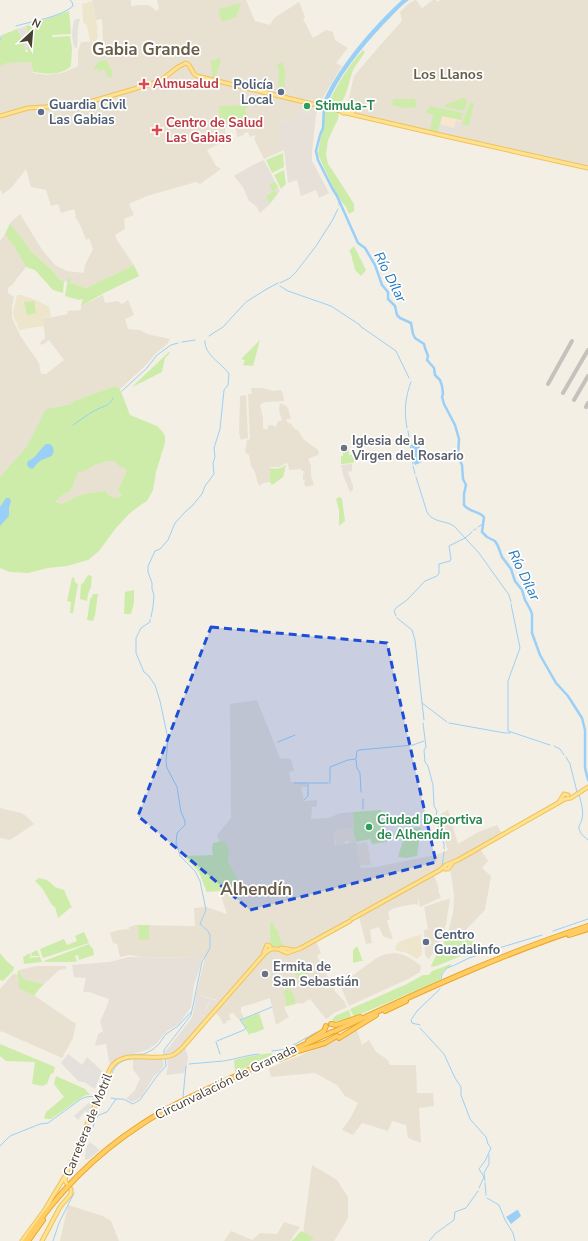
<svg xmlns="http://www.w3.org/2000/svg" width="588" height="1241" font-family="'Nunito Sans',sans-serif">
  <rect width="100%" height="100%" fill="#f4efe4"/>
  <!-- residential -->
  <g fill="#e8e1d2">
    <polygon points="92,0 131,0 131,6 139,5 148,5 152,7 156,11 159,9 157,0 246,0 255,21 270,25 274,18 299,2 305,17 303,19 313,38 326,30 333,32 335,40 348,48 336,63 342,66 319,104 316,115 297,110 298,119 277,122 284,150 264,159 254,139 256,135 250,137 248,132 244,133 244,135 237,137 235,125 225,128 226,140 207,150 216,166 221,169 200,184 196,182 147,196 129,204 134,215 124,219 125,229 115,235 117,240 134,265 86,288 60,280 52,270 27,247 10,223 20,214 43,251 55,265 67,271 84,273 84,269 85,265 93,249 89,238 86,240 85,237 80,225 75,217 76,216 74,209 61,213 58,204 51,206 46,190 31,187 26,169 12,187 3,194 0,190 0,66 8,63 31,62 33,73 47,75 62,73 78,66 78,52 81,42 103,41 102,19 96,20"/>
    <polygon points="415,0 416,0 422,8 433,0 436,0 438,2 440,0 588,0 588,167 356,114 349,108 348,102 354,76 376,50 402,21 400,12 408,4"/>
    <polygon points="5,234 15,248 26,267 18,277 13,284 8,288 8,293 14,297 12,307 12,318 21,337 39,363 41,374 46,374 64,360 49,340 42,345 40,343 45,338 43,319 68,314 67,311 81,310 81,306 103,295 105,303 117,301 122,304 128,300 134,315 125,319 128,329 140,330 147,334 170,339 167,344 155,354 147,364 120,389 115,386 76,400 71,404 50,408 45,412 27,446 0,477 0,241"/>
    <polygon points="251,388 263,388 273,391 281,390 283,394 284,401 265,402 260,405 263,418 263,429 268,429 268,426 271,425 276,427 278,421 282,421 279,410 280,403 285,405 288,408 291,419 286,419 287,422 291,424 295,429 298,430 303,439 317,449 319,452 318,455 308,459 311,465 311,476 314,485 306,487 304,484 305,480 303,480 303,473 305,473 304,471 302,471 301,469 289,470 288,464 286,463 280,467 270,467 270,482 263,483 260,486 258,484 255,472 251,466 249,455 245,452 247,440 250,439 248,394 252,394"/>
    <polygon points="246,395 248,438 241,440 239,433 240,396"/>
    <polygon points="108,460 115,461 119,466 127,470 118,491 122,496 116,498 112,497 105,491 83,494 61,504 55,500 64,494 70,492 79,471"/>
    <polygon points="257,700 280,758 291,759 294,771 289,772 291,782 307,783 307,787 301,787 304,801 317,800 317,807 312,807 311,819 328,818 341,813 353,812 354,828 334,831 335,845 356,842 361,868 375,867 436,855 448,850 441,831 439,816 444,812 448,810 458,844 478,832 497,825 502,834 481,850 488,861 482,868 491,876 485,910 460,936 448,933 453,913 454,896 452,880 450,869 441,867 433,872 439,889 438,890 441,897 440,898 420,907 418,897 418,905 415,904 398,907 392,909 388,912 390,919 387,921 393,939 390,939 383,936 379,927 370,930 372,943 366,944 358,913 315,939 321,953 317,956 329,979 333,982 334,986 334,990 344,1001 347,1007 334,1013 328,1018 326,1019 310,999 302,1004 299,1003 284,1007 286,1012 289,1017 276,1025 270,998 255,1003 241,1007 241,1012 244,1018 239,1020 233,1013 229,1014 231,1020 226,1021 227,1023 223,1024 219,1016 212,1010 205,1018 202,1015 205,1011 209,1003 217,1000 196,994 205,958 141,957 129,955 120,957 117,944 113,943 110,933 118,930 129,929 129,927 136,925 195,926 194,908 206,907 227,914 218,887 233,880 217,835 231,818 230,704"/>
    <polygon points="0,808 21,813 26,816 34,824 10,840 0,838"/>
    <polygon points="450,899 446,924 440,942 429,959 425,955 424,930 428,929 424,907 441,901"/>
    <polygon points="395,953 401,954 412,959 421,966 420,972 408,979 349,1006 341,987 341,984 378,957 386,954"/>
    <polygon points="36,966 66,966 66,969 59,970 44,984 23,979 19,970"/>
    <polygon points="13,974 17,974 19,982 19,987 32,994 76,1024 73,1038 62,1058 1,1031 0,1033 0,989"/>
    <polygon points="357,1030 362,1045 369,1040 376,1052 388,1060 390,1065 416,1065 417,1093 433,1093 434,1106 419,1108 421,1143 408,1138 406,1125 392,1121 388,1131 362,1123 353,1135 342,1130 351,1117 358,1103 345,1096 337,1085 315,1073 271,1077 269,1068 321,1047 337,1038 339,1041"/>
    <polygon points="312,1165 337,1180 348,1197 348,1218 334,1241 302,1241"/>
    <polygon points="68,1205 103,1216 111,1221 119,1241 60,1241"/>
    <polygon points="284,1222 300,1227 290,1241 224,1241 231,1231 252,1240 260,1233 277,1234"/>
  </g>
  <!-- commercial -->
  <polygon fill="#f8e6cd" points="442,116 461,120 456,133 452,134 439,131"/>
  <!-- industrial -->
  <g fill="#e6e0d9">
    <polygon points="297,110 316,115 312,152 312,161 329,193 319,198 316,190 301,196 297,180 288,183 284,150 277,122 297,119"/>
    <polygon points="264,160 280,191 270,204 260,213 256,206 249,201 243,187 234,176 237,174 257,163"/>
    <polygon points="352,464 352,471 348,472 353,486 353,490 350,492 343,475 341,465"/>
    <polygon points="129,957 203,958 194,985 191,1007 179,1024 167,1031 156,1044 147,1050 119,1058 110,1067 106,1044 95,1046 98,1034 103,1031 100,1022 107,1006 109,999 89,992 83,992 86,978 74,977 72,965 109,962"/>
    <polygon points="196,994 217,1001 216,1005 208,1003 205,1011 202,1015 205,1018 184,1044 188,1057 187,1064 184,1073 166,1075 168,1066 165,1052 191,1019 193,1014"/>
    <polygon points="133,1059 162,1059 164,1065 161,1070 154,1076 142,1096 137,1100 132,1102 126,1099 135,1090 140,1078 133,1070"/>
  </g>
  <!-- education -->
  <g fill="#eee5cd">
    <polygon points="92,1 98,29 97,30 98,38 97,38 96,41 90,41 87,26 83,22 82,4"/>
    <polygon points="17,295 21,295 38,301 49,307 51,317 43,319 44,326 23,329 20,331 17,325 18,324 15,321 13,313"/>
    <polygon points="353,828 356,842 349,843 349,841 345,841 345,843 336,845 334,831"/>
    <polygon points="367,842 371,865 360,865 356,844"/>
    <polygon points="421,935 422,954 417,959 407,953 395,950 397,943 412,937"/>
  </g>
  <!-- green -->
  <g fill="#cdeca9" fill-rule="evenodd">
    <polygon points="241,3 236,17 222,22 218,9"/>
    <path d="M 69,11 L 71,34 L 52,35 L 52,37 L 70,36 L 72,48 L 71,66 C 61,76 46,74 33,72 L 31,62 L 8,63 L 0,66 L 0,41 L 2,38 L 2,35 L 17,29 L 23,39 L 26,52 L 28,52 L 28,42 L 26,26 Z"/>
    <path d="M 363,50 L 365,52 C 361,59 355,65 352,73 C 348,85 347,96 339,106 L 331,105 L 328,103 C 338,84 348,66 363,50 Z"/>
    <polygon points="220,58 221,62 215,77 212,76 211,60"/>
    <polygon points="106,60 112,71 112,77 107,77 106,71 104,69 97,73 99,69 93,69 99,61"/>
    <polygon points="283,62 286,77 284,78 285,87 282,86 281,91 280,90 279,92 278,92 279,71 277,65"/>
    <polygon points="465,97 467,103 464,111 444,107 445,105"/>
    <polygon points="393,99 415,99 417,107 404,108 392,105"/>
    <polygon points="470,103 474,103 469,126 462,124"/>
    <polygon points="248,105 248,108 245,109 246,114 248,114 248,116 239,121 220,123 219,106"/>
    <polygon points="430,106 463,113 461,120 442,116 438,131 430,130 433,114 426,113"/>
    <polygon points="325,109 339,112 338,119 328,140 326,155 328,164 333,171 354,204 354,211 349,214 346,207 341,201 333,188 318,154"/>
    <polygon points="283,153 284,167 272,173 266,160"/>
    <polygon points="284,170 286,184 281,189 274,175"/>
    <polygon points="275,182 278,187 274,189 277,194 270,203 266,196 273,192 269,185"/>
    <polygon points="10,223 31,251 52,270 60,280 64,281 63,293 53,290 35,270 26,267 15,248 5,234"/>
    <polygon points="354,246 366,270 361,276 355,270 351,254 349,251"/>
    <polygon points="134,265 139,276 104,293 81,306 83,299 79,300 65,296 68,278 71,279 70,283 86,288"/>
    <polygon points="34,301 36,313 27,315 24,302"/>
    <polygon points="260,340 253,366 243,365 245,360 241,359"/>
    <polygon points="169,352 170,353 165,358 162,372 132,387"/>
    <path d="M 115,386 L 120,389 L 130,415 L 157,426 L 162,431 L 165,436 L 165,443 L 156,472 L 153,490 L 147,501 L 139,506 L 129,514 L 116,528 L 99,551 L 88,560 L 67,566 L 48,568 L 28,573 L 10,572 L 0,568 L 0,477 L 27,446 L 46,409 L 71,404 L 76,400 ZM 106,461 L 115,461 L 119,466 L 127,470 L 118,491 L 122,495 C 115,501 110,496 105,491 L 83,494 L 61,504 L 55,501 L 64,494 L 70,492 L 79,471 L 82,472 L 83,471 L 94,466 L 94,465 L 99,464 Z"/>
    <polygon points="348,446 349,455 355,454 356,458 353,463 341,464 341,456 343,456 343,451 346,449 345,447"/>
    <path d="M 286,465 L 283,477 L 272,485 L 270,482 L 270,468 C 276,470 282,468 286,465 Z"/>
    <polygon points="339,497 341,498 342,499 345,521 339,526 339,510 336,499"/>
    <polygon points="88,575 92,576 91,587 88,594 87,601 80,599 81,584 83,583"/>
    <polygon points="74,577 75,582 78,584 73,613 70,613 71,602 67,601 72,578"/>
    <polygon points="134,590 134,603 131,614 124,614 125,592"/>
    <polygon points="93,594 98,594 95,615 93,621 87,620 90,600"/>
    <polygon points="381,810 387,842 372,844 370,839 356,842 353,828 354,828 353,812"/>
    <polygon points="415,827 421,828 417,856 406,858 398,857 405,834"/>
    <polygon points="224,841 229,849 228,862 239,882 220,891 207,892 207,893 199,872 184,856 213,855 212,849 213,843"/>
    <polygon points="39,878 47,880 55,887 64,890 72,908 70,908 58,918 55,907 52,905 42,888 35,881"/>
    <polygon points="273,922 276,930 277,929 279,933 278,934 284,947 272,946 270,944 270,923"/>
    <polygon points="138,925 149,925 149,940 139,940"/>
    <path d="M 466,930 L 477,949 L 437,966 L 431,967 C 432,961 445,942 448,934 L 459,937 L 463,935 Z"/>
    <polygon points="84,932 89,943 43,958 40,949 64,939 67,945 77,941 75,936"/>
    <polygon points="89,944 93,949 94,955 79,960 78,955 75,956 77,961 74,962 45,962 44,961"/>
    <polygon points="357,946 363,961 361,961 353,963 353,950"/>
    <polygon points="37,950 42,962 24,964 23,957 30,953 31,957 29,957 29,958 39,957 39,956 32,956 31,953"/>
    <path d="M 0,953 C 3,957 10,965 14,967 L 13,971 L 3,981 L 0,980 Z"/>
    <polygon points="303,963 310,972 298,979 292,966"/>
    <path d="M 451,964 L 451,966 C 444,969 441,972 440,980 L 354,1017 L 350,1009 L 407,984 L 423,975 L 429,975 L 432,971 Z"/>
    <path d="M 19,970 L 23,979 L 44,984 L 39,989 L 34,996 L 18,987 C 21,981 15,975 19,970 Z"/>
    <path d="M 289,987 C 292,993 297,997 295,1004 L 286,1006 L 285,996 L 283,992 Z"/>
    <polygon points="349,1010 351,1016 351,1017 334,1022 332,1020 335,1016"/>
    <polygon points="259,1013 264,1029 254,1033 251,1033 249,1035 246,1030 246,1028 241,1020"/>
    <polygon points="0,1044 55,1067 53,1074 51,1073 47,1084 42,1086 32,1084 35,1062 6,1061 0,1056"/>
    <polygon points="271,1053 273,1055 271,1056 235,1072 234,1060 251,1056"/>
    <polygon points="56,1076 85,1089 90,1095 86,1095 81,1098 51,1119 47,1119 44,1118 46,1112 64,1097 54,1084"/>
    <polygon points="301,1231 314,1238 310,1241 291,1241 294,1239"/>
  </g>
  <!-- parking -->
  <g fill="#e4e1dd">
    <polygon points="76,19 80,19 78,27 77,48 74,47 72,36 73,25 74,21"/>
    <polygon points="26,26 27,35 28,36 28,50 25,50 23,39 17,29"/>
    <polygon points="456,120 460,122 456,133 452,134 438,131 440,124 454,128"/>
    <polygon points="68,1054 82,1065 87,1057 102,1071 95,1089 86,1083 78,1081 61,1063"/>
    <polygon points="93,1099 95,1101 90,1114 85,1111 78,1120 74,1116"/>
    <polygon points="90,1142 100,1150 89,1159 85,1160 86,1147"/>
  </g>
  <!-- water -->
  <g fill="#9ad0f7">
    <path d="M 402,0 L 409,0 C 399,7 391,17 382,26 C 360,50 339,75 326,106 L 322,105 C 334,71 375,24 402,0 Z"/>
    <polygon points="419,442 422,462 415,465 414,463 411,445"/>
    <path d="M 46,444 L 50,444 L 53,447 C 56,460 45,456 39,462 C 35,464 36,467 32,469 L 28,467 L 27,464 L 28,461 C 36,458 39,450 46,444 Z"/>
    <polygon points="6,498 9,498 11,500 9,508 9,516 0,526 0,507"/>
    <polygon points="517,1210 518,1210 521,1216 511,1224 506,1217"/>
  </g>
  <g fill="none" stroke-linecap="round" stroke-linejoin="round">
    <!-- stream -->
    <g stroke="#9ad0f7" stroke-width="1">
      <path d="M 16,26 C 33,21 61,17 73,6 L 72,2 L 70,0"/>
      <polyline points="0,40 1,39 1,36"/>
      <polyline points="339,205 339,202"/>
      <polyline points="280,283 290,278 296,272 316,246 332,221 338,209"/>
      <polyline points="280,286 288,291 331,306 360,325"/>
      <polyline points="246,302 265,290 278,283"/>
      <polyline points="360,326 396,351 409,378"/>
      <polyline points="209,336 223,327 245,303"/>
      <polyline points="182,342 195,340"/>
      <polyline points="122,391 147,368 157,355 171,345 178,343"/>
      <path d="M 73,425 C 79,421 91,412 98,409 C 106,405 108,407 113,398"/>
      <path d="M 407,428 C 404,411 405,398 411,382"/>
      <polyline points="408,431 413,464"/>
      <polyline points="413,466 415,474"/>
      <path d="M 416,477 L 427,512 C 433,523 445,520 454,526 L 479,553 L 509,595 L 511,602"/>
      <polyline points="478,527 483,524"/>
      <polyline points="474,530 476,529"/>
      <polyline points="511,604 520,648 508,681 508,731 550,745"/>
      <polyline points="396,616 394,611 396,608 407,600 425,581 437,576 439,573 439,564 450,561 451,559 449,546 465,538 472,532"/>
      <path d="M 151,617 L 153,607 L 154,595 L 152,589 L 152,583 L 148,572 L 148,566 L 155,551 L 160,549 L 168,540 L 175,523 L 186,511 L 192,506 L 202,494 L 205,486 L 214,474 L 213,463 L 215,457 L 214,448 L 220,429 L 224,390 L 228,385 L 229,374 C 223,364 204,355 205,341"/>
      <polyline points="397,618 412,630 415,640 424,720"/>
      <polyline points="150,619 150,622 141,628 136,638 136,653 144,672 148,675 155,685 160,701 168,739 166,761 167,768 177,787 181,812 185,821 185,825 177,833 176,843 180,856 195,871 200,881 206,910 200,924 208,931 210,935 210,948 202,962 191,1015 164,1050 164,1056"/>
      <polyline points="422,703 447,722"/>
      <polyline points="423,723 426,747 424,750 425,762 428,766 433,785 434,806 437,811 436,816 438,821 439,831 444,844 444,849"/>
      <polyline points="449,723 505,733 510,733"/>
      <polyline points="278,742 295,735"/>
      <polyline points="554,746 560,749 564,755"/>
      <polyline points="566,757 570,764 577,792"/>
      <polyline points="356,760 357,768 360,773 361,792"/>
      <polyline points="294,783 328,783"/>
      <polyline points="330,783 330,767 348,760 356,759 357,751 359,750 413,745 424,741"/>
      <path d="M 579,794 C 581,803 584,811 582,819 C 581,824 577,826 580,831 C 581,835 585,837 588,840"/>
      <polyline points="363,799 363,809"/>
      <polyline points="304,800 308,796 308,784"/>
      <polyline points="442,867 444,852"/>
      <polyline points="553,931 588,919"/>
      <polyline points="441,979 442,974 447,968 455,965 469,958 499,948 542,935"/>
      <polyline points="420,1025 412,1023 411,1020 417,1011 440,989"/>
      <polyline points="420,1028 444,1054 455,1078 461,1087 461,1095 470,1119 486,1137 488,1144 491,1148 485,1161 479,1169 484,1177 479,1188"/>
      <polyline points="217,1041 244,1030 246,1028 240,1020 272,1007"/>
      <polyline points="216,1042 220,1054"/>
      <polyline points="272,1051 286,1049 317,1032"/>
      <polyline points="131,1055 144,1054 152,1050 158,1045 166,1034 178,1026 191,1012"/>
      <path d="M 224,1061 C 236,1059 247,1055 259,1054"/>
      <polyline points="189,1064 223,1061"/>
      <path d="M 112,1073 C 116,1064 121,1060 131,1059"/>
      <polyline points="101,1096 105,1093"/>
      <polyline points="183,1097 186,1066"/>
      <polyline points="111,1098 116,1099"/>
      <polyline points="0,1146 10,1136 40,1124 48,1123 81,1099 86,1097 97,1096"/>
      <polyline points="81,1153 83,1146 93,1127 96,1118 99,1115 107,1112 116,1099 123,1099 133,1104 140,1100 157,1076 166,1066 165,1059"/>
      <polyline points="485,1181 484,1173 489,1164 489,1155"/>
      <polyline points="485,1183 486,1195"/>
      <polyline points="487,1198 499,1205 505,1220 513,1233 515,1241"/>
      <polyline points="53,1241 59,1223 74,1193"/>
      <polyline points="429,1241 436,1233 454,1220 455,1212 466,1208 478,1191"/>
    </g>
    <!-- river -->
    <path stroke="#9ad0f7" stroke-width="2.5" d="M 324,107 L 323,128 L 320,135 L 316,151 L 318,160 L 332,188 L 337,196 L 358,243 L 365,248 L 375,265 L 382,285 L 388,292 L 388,299 L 395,306 L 397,315 L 400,318 L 411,323 L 413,334 L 415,338 L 424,344 L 425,348 L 428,356 L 427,360 L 434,368 L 435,375 L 440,380 L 442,386 L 443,394 L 442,397 L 444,404 L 455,425 L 459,439 L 458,456 L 462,465 L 463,479 L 466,485 L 464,494 L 464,505 C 469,512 479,511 484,517 L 482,532 L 487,537 L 495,541 L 498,546 L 502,557 L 511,569 L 515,581 L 522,590 L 525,600 L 530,609 L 532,614 L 532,633 L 540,655 L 556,683 L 568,696 L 582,718 L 585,730 L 585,768 L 588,780"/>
    <!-- taxiway -->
    <g stroke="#c4c2bc" stroke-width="4">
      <polyline points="548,384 572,341"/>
      <polyline points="563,393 588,350"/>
      <polyline points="574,400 588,376"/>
      <polyline points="586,407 588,403"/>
    </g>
    <!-- highway-tunnel -->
    <polyline stroke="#d1ccc1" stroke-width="4" stroke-dasharray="4 2" stroke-linecap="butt" points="334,1034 336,1033"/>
    <defs>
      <g id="major">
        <polyline points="347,109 347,111 345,113 343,113 341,111 342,108 345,107 353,113"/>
        <polyline points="346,113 454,138 588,168"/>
        <polyline points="0,116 28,108 79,105 134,89 160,81 178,67 186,63 189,65 194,74 197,76 341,111"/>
        <polyline points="559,802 564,794 568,795"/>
        <polyline points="445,866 445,869 448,869 452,864"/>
        <polyline points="352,919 440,870 446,865 458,860 565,799 571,798 588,787"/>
        <polyline points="281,948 293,950"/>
        <polyline points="264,952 267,945 270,946 270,949"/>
        <polyline points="285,952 287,953 301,948 350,921"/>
        <path d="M 67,1184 L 65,1181 L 66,1175 L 110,1069 C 122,1047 154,1063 173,1055 C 177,1053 180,1050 183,1047 L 266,952 C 272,947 278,948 285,952"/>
        <polyline points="22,1241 44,1211 65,1176"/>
        <polyline points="42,1241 60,1207 71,1194 71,1189"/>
      </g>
      <g id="highway">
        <polyline points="569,935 588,929"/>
        <polyline points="385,1011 406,1001"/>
        <polyline points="331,1024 336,1025 360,1017"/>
        <path d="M 335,1031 C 418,993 501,954 588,926"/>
        <polyline points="339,1038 376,1015"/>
        <polyline points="308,1041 324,1031 326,1026"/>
        <polyline points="298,1051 325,1043 337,1036"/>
        <polyline points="280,1059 294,1053"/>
        <path d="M 25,1241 C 55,1196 93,1156 139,1126 C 167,1107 197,1094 227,1080 C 262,1064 297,1048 332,1032"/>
        <polyline points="28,1241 43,1220"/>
      </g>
    </defs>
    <!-- major casing -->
    <use href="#major" stroke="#eec358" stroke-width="5"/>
    <!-- highway casing -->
    <use href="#highway" stroke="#eba627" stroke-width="6"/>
    <!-- major -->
    <use href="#major" stroke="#ffe192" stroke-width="3"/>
    <!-- highway -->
    <use href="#highway" stroke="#ffcd64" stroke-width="4"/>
  </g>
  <!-- marked area -->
  <path fill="#1d4ed8" fill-opacity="0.2" stroke="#1d4ed8" stroke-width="3" stroke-dasharray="8 5" stroke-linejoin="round" d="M 211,627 L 387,643 L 436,862 L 250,910 L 138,816 Z"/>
  <!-- markers -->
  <g fill="#e0444e" stroke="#fff" stroke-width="1.5">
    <path d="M142 78h4v4h4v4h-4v4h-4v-4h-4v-4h4z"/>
    <path d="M155 124h4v4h4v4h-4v4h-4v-4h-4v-4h4z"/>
  </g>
  <g fill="#5c6f8a" stroke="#fff" stroke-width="1.5">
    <circle cx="281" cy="92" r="4"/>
    <circle cx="41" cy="112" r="4"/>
    <circle cx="426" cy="942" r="4"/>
  </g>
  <g fill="#2e9e5b" stroke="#fff" stroke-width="1.5">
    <circle cx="307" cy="106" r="4"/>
    <circle cx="369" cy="827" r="4"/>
  </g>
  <g fill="#6b7280" stroke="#fff" stroke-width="1.5">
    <circle cx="344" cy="448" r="4"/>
    <circle cx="265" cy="974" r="4"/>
  </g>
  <g text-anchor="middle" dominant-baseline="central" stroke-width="3.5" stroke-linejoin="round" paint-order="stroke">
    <!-- health labels -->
    <g font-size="13" font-weight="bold" fill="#be3a42" stroke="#fff" text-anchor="start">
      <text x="153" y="84">Almusalud</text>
      <text x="166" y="123">Centro de Salud<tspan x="166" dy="15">Las Gabias</tspan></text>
    </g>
    <!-- service labels -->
    <g font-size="13" font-weight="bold" fill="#4e5e75" stroke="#fff" text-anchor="start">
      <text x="273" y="85" text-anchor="end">Policía<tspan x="273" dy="15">Local</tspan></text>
      <text x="49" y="105">Guardia Civil<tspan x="49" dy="15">Las Gabias</tspan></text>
      <text x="434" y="935">Centro<tspan x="434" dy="15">Guadalinfo</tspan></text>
    </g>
    <!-- leisure labels -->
    <g font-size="13" font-weight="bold" fill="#27864d" stroke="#fff" text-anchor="start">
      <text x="315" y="106">Stimula-T</text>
      <text x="377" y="820">Ciudad Deportiva<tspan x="377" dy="15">de Alhendín</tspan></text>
    </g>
    <!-- worship labels -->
    <g font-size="13" font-weight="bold" fill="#5b616d" stroke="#fff" text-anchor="start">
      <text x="352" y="441">Iglesia de la<tspan x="352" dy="15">Virgen del Rosario</tspan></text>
      <text x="273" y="967">Ermita de<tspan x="273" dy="15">San Sebastián</tspan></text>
    </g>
    <!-- street labels -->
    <g font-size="13" fill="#473f33" stroke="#fff">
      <text transform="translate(226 1082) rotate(-26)">Circunvalación de Granada</text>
      <text transform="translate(88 1125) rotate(-68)">Carretera de Motril</text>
    </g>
    <!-- neighbourhood labels -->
    <g font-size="14" font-weight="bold" fill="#6a5e4a" stroke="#fff">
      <text x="448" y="74">Los Llanos</text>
    </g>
    <!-- water labels -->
    <g font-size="14" font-style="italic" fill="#2379bc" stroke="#fff">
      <text transform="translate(390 277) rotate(63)">Río Dílar</text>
      <text transform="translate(524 575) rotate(64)">Río Dílar</text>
    </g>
    <!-- district labels -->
    <g font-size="17" font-weight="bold" fill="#6a5e4a" stroke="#fff">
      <text x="146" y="49">Gabia Grande</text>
      <text x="256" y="889">Alhendín</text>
    </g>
  </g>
  <!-- north arrow -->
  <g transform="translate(32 32) rotate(26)" stroke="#ffffff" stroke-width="3" paint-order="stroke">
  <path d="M0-3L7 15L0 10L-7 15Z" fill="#473f33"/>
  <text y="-6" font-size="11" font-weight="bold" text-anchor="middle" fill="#473f33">N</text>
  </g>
</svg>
